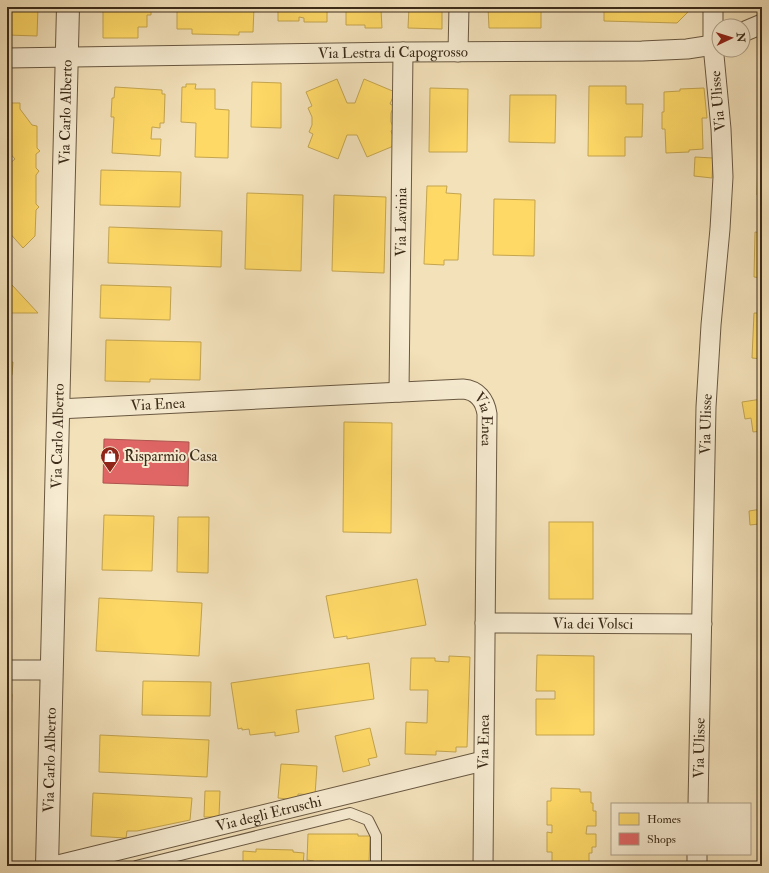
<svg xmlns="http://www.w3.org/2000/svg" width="769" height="873" font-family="'IM FELL Double Pica',serif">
  <rect width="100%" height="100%" fill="#f3e1ba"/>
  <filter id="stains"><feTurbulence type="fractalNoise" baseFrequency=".005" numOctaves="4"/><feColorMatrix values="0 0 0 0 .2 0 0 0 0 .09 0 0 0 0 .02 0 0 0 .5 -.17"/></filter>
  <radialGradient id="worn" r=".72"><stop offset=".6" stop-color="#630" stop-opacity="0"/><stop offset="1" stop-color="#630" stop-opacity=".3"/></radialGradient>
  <!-- homes -->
  <g fill="#ffd966" stroke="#c4a54f">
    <polygon points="7,7 38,7 37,36 7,35"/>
    <polygon points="103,7 151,7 151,15 147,15 147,27 138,27 138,38 103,38"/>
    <polygon points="177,7 254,7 253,32 239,32 239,35 192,34 192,29 177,29"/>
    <polygon points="278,7 327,7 327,22 304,22 304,18 299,17 299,21 278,21"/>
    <polygon points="346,7 386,7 386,10 381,10 382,28 365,28 365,25 346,25"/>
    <polygon points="409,7 442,7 442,29 408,28"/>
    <polygon points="488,7 530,7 530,11 541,10 541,28 489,28"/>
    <polygon points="604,7 693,7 677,23 604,21"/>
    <polygon points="337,79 347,103 355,103 364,79 395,92 390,104 394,106 391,113 391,122 394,129 391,131 396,145 367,157 357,135 347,135 338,159 308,147 313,134 309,132 312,125 312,117 308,108 312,106 306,92"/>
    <polygon points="252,82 281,83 281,128 251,127"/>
    <polygon points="186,84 196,84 195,89 215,89 215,109 229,110 228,158 195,157 196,123 181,122 182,87 186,87"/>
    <polygon points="589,86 626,86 626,104 643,104 642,137 625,137 625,156 588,156"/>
    <polygon points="115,87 162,90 162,94 165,94 164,123 160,123 160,128 152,127 151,139 161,139 160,156 112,153 114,117 111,117 112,98 114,98"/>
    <polygon points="430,88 468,89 467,152 429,152"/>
    <polygon points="704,88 707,118 702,118 703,149 689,150 689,152 666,153 665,129 662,129 662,112 664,112 664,92 680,91 680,89"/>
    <polygon points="510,95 556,95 555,143 509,142"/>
    <polygon points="7,98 12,103 20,103 20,109 32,125 37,126 37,148 40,151 36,154 36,168 39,171 36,175 36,204 39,207 36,210 35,236 23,248 7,230 7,166 15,159 7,150"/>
    <polygon points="758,150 762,150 762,195 757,195"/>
    <polygon points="695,157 713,158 712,178 694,176"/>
    <polygon points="101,170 181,172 180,207 100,205"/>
    <polygon points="427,186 447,186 446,193 461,194 458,260 444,260 444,265 424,264"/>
    <polygon points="247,193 303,195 301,271 245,269"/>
    <polygon points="334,195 386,197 384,273 332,271"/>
    <polygon points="494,199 535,200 534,256 493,255"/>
    <polygon points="109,227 222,231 221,267 108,263"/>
    <polygon points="755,232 762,233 762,278 754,277"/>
    <polygon points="7,285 12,285 38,313 7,313"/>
    <polygon points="101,285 171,287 170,320 100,318"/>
    <polygon points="754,313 762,313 762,359 752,358"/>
    <polygon points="106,340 201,342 200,380 150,379 150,382 105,381"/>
    <polygon points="7,344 10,345 10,362 13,362 12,375 7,374"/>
    <polygon points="762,399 762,431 753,432 751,418 745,419 742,402"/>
    <polygon points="344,422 392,423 391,533 343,532"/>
    <polygon points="762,509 762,540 761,540 759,524 750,525 749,511"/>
    <polygon points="104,515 154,516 152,571 102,570"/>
    <polygon points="178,517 209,517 208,573 177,572"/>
    <rect x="549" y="522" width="44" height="77"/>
    <polygon points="7,569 9,569 8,604 7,604"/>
    <polygon points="417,579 426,625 347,639 347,636 334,638 326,596"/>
    <polygon points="99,598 202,603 199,656 96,651"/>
    <polygon points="537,655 594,656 594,735 536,735 536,699 555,699 555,691 536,691"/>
    <polygon points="449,656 470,657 467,747 456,747 456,752 436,751 436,755 405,754 406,722 427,723 428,690 410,690 411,658 435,658 435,661 449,662"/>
    <polygon points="369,663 374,699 296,710 299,732 275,736 275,732 250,735 249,729 242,730 242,728 238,729 231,683"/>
    <polygon points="143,681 211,682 210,716 142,715"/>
    <polygon points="7,694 12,694 10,733 8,733 7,728"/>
    <polygon points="7,728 8,733 10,733 9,772 7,772"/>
    <polygon points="370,728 377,757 368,759 370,765 343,772 335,736"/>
    <polygon points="100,735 209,740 207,777 99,772"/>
    <polygon points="281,764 317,766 315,795 298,794 298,800 278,798"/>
    <polygon points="551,788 580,789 580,792 591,792 591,803 593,803 593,811 596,811 596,826 587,826 586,834 596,834 596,847 592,847 592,853 589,853 589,864 577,863 577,866 552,866 552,852 547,852 547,832 552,833 552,825 547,825 547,801 551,801"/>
    <polygon points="205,791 220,791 219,817 204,817"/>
    <polygon points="93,793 192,798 190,820 137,831 127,831 126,838 91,836"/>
    <polygon points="308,834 358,834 358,836 370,836 369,862 361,862 361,866 315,866 314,861 307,860"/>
    <polygon points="256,849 293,850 293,852 304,853 303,866 243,866 243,851 256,852"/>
  </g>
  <!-- shops -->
  <polygon fill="#e06666" stroke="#ae544f" points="104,439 189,442 188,486 103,483"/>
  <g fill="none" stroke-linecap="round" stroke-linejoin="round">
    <defs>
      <polyline id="service" points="136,866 350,813 368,820 376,836 376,866"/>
      <g id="minor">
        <polyline points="743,32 762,24"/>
        <polyline points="458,52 459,7"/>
        <path id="s1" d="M 7,58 L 403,52 L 642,51 L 687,49 L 713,45 L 719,43"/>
        <path id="s2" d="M 399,392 L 403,52"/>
        <path id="s3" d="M 58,409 L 463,389 C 477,390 485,400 487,414 L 483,866"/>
        <path id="s4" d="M 485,623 L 702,624"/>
        <polyline points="7,670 51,670"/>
        <path id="s5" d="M 698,804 L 706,407 L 711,325 L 720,229 L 723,177 L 721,129 L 713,45 L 713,7"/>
        <path id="s6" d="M 54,866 L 483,761"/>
        <polyline points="697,866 697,854"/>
      </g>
      <g id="tertiary">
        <path id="s7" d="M 47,866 L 68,7"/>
      </g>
    </defs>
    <!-- service casing -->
    <use href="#service" stroke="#695841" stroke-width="12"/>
    <!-- minor casing -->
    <use href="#minor" stroke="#695841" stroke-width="21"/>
    <!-- tertiary casing -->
    <use href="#tertiary" stroke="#695841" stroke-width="24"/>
    <!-- service -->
    <use href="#service" stroke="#f7ecd2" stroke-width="10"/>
    <!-- minor -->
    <use href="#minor" stroke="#f7ecd2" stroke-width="19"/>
    <!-- tertiary -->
    <use href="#tertiary" stroke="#f7ecd2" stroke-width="22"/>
  </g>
  <!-- icons -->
  <defs>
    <symbol id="shop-pin" viewBox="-11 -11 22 30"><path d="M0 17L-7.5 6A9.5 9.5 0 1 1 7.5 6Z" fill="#8f2418" stroke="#f7ecd2"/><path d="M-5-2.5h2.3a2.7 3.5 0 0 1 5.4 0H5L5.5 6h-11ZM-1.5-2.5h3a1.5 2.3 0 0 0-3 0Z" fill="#fff"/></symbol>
  </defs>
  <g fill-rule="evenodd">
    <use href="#shop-pin" x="99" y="445" width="22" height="30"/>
  </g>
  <g text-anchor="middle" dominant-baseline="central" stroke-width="4" stroke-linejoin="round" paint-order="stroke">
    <!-- street labels -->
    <g font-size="15" fill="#3b2b19" stroke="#f7ecd2">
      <text stroke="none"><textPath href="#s1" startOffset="386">Via Lestra di Capogrosso</textPath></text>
      <text transform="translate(718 101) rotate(-95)">Via Ulisse</text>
      <text stroke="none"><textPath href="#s7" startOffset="754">Via Carlo Alberto</textPath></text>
      <text stroke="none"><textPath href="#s2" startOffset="170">Via Lavinia</textPath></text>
      <text stroke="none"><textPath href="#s3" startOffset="100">Via Enea</textPath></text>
      <text stroke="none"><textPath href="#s3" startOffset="448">Via Enea</textPath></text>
      <text stroke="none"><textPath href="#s5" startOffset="380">Via Ulisse</textPath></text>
      <text stroke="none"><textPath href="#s7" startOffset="430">Via Carlo Alberto</textPath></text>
      <text stroke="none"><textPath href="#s4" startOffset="108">Via dei Volsci</textPath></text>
      <text transform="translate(484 742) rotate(-89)">Via Enea</text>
      <text stroke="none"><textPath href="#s5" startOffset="56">Via Ulisse</textPath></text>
      <text stroke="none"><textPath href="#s7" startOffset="106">Via Carlo Alberto</textPath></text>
      <text stroke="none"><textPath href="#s6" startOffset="221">Via degli Etruschi</textPath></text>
    </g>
    <!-- poi labels -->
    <g font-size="15" fill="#3b2b19" stroke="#f7ecd2" text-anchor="start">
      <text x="124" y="456">Risparmio Casa</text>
    </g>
  </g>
  <!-- margin -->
  <rect width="769" height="873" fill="none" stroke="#f3e1ba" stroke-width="24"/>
  <rect x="8" y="8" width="753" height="857" fill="none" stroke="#3b2b19" stroke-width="2"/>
  <rect x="12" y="12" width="745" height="849" fill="none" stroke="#3b2b19"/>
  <!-- legend -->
  <rect x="611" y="803" width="140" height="52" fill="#f7ecd2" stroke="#ac9f88"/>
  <rect x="619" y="813" width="20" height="12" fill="#ffd966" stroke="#ac9f88"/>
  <text x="647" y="823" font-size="12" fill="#3b2b19">Homes</text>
  <rect x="619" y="833" width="20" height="12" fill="#e06666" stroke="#ac9f88"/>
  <text x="647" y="843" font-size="12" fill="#3b2b19">Shops</text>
  <!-- north arrow -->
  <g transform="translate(731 38) rotate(86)"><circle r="19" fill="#f7ecd2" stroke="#ac9f88"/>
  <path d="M0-3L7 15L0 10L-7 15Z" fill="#8f2418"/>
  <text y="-6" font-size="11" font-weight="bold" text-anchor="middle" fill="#3b2b19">N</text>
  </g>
  <rect width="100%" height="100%" filter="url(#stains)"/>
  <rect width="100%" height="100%" fill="url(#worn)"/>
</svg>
